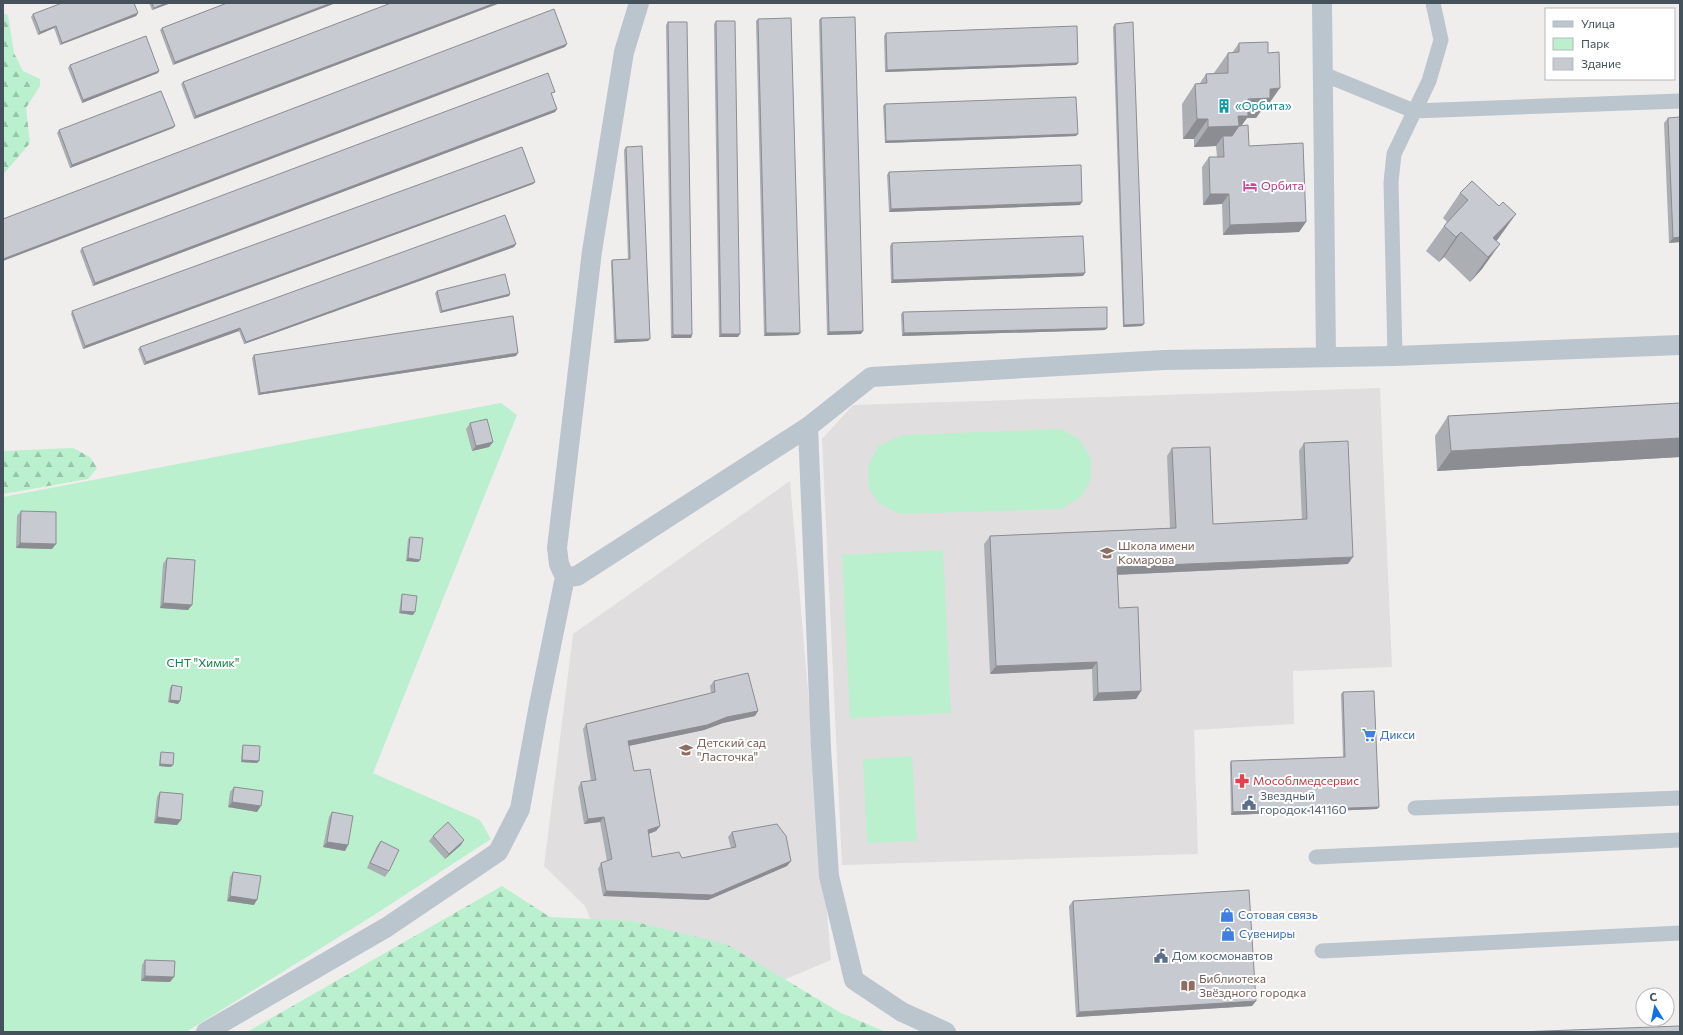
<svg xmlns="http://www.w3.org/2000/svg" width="1683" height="1035" font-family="Commissioner,sans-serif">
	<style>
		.education { fill: #e1dedf }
		.green { fill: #baf0ce }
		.forest { fill: url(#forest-firs) }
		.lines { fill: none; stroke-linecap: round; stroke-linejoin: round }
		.pedestrian { stroke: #bbc5cd; stroke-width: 15 }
		.minor { stroke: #bbc5cd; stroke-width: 20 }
		.wall { fill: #abaeb3 }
		.shaded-wall { fill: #8b8d92 }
		.building { fill: #c7cad0; stroke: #8b8d92 }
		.labels { text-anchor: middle; stroke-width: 4; stroke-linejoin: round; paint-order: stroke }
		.culture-label { font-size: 12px; fill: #0d838f; stroke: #fff; text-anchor: start }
		.hotel-label { font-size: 12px; fill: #b23c85; stroke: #fff; text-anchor: start }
		.education-label { font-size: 12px; fill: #785e54; stroke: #fff; text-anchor: start }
		.park-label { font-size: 12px; fill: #147e49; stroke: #fff }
		.shop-label { font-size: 12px; fill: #366cbe; stroke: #fff; text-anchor: start }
		.health-label { font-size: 12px; fill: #be3a42; stroke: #fff; text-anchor: start }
		.service-label { font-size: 12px; fill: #4e5e75; stroke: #fff; text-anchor: start }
	</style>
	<defs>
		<pattern id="forest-firs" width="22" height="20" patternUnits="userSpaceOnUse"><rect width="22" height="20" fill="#baf0ce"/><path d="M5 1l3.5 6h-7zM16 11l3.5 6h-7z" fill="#99c5aa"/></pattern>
	</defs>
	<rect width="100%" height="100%" fill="#f0eded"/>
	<path class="education" d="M1380 388 1392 667 1293 671 1294 724 1194 730 1198 854 842 865 822 439 853 405Z
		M790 481 831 960 659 1032H636L585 906 544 866 573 634Z"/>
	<path class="green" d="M501 403 517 415 373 773 480 820 491 839 374 915 186 1032H3V497Z
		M1061 429 1080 440 1091 458V479L1081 497 1061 509 900 514 880 504 869 489 868 467 878 446 903 435Z
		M943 550 951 713 850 718 842 555Z
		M912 756 917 841 867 843 863 759Z"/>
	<path class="forest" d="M3 13 8 15 14 53 23 71 40 79V86L26 108 30 143 3 175Z
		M73 448 90 457 97 468 88 479 3 494V451Z
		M502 886 550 917 632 921 726 944 841 1013 886 1032H247Z"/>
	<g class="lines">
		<path class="pedestrian" d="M1323 74 1414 111 1680 101
			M1395 356 1391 182 1394 154 1429 81 1441 40 1433 3
			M1415 808 1680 798
			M1316 857 1680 840
			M1322 951 1680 933"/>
		<path class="minor" d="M1322 3 1326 356
			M808 427 821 748 829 876 854 980 902 1012 946 1032
			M565 577 577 576 808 427 871 377 1164 360 1395 356 1680 345
			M206 1032 387 927 498 852 520 809 538 710 565 577 559 564 557 548 592 251 624 52 639 3"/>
	</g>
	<path class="wall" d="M149 3H171L152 10Z
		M227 3 173 65 160 30 162 28Z
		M391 3H500L194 119 181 84 183 82Z
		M138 13 136 16 60 45 54 28 38 35 31 17 33 14Z
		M821 18 861 334 827 335 819 20Z
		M758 19 800 333 798 335 764 336 756 21Z
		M716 21 738 337H719L714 24Z
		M668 22 692 335 691 338H671L666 25Z
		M1115 24 1142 326 1123 327 1113 27Z
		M886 33 1078 63 1076 65 885 72 884 36Z
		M1239 43 1266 108H1263L1256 118H1247L1241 126 1249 146 1306 222 1299 232 1223 235 1222 204 1203 205 1202 167 1209 157H1217L1216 146 1194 147V139H1183L1182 104 1195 84 1200 83 1206 74 1214 73 1228 53H1232Z
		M70 65 158 73 82 103 68 68Z
		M553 94 552 95 557 109 555 112 93 286 80 251 82 248Z
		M885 104 1076 136 885 143 883 106Z
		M1668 118 1680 242 1669 243 1664 123Z
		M175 126 173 128 70 168 57 133 59 130Z
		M626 147 648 341 614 343 611 262 612 260 628 259 624 150Z
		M889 172 1080 205 889 212 887 175Z
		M1472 181 1498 239 1496 241 1482 269 1470 282 1444 257 1439 262 1426 251 1444 226 1447 222 1443 218 1460 193Z
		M535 182 533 184 83 349 71 314 72 311Z
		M892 243 1083 276 891 283 890 246Z
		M516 244 514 247 244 344 239 331 144 365 138 349 140 347Z
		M437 291 510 294 509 296 440 313 435 293Z
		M903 312 1107 328 1105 330 902 336 901 314Z
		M254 355 516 356 258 395 252 358Z
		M1680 403V457L1437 471 1435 436 1448 416Z
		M470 423 493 442 489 447 472 451 466 429Z
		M1304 443 1348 564 1117 575 1119 608 1141 691 1136 699 1093 701 1092 669 990 674 984 544 990 536 1170 528 1167 456 1172 448 1213 524 1302 520 1299 451Z
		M21 511 52 549 16 548 17 516Z
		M410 537 420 560 418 562 406 561 408 539Z
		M167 558 192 605 188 610 160 608 163 564Z
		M402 594 413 615 399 613 401 597Z
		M714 681 758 711 755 716 723 723 704 730 628 746 634 771 660 826 656 831 649 834 652 857 682 858 731 848 728 837 732 832 791 861 787 866 708 900 603 896 598 869 601 863 607 861 600 822 584 824 578 788 581 782 591 781 583 729 586 724 711 693 710 686Z
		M172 685 180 701 178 704 168 702 170 688Z
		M1343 692 1379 807 1377 809 1231 815 1230 764 1231 761 1343 757 1341 694Z
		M243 745 259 761 257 763 241 762 242 748Z
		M161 752 171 767 159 766 160 755Z
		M234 787 257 812 228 807 230 792Z
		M160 792 181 820 177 825 154 823 157 797Z
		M332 812 348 845 345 851 323 847 329 817Z
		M433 836 461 845 445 859 429 841Z
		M381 841 389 871 385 877 367 868 377 846Z
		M233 872 254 905 227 901 230 877Z
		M1073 901 1256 1001 1252 1006 1076 1017 1069 906Z
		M145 960 170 982 141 981 142 965Z"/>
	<path class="shaded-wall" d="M166 3H171L152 10 154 8Z
		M331 3H336L173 65 175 62Z
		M495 3H500L194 119 196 116Z
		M138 13 136 16 60 45 62 43Z
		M56 26 54 28 38 35 40 32Z
		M567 44 565 47 3 261V259Z
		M1078 63 1076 65 885 72 887 70Z
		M159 71 158 73 82 103 83 100Z
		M1280 88 1266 108H1263L1256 118H1247L1234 136H1223L1216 146 1194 147 1208 127 1248 99 1270 89Z
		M557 109 555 112 93 286 95 283Z
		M1197 119H1208L1194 139H1183Z
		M175 126 173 128 70 168 72 165Z
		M1078 134 1076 136 885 143 886 141Z
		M535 182 533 184 83 349 85 346Z
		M1210 194H1229L1222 204 1203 205Z
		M1082 202 1080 205 889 212 891 209Z
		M1516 214 1498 239 1484 253 1493 238Z
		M1306 222 1299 232 1223 235 1230 225Z
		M1461 232 1444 257 1439 262 1456 237Z
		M1680 237V242L1669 243 1673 238Z
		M516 244 514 247 244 344 246 342Z
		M1500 244 1482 269 1470 282 1488 257Z
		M1085 273 1083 276 891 283 893 280Z
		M510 294 509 296 440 313 442 311Z
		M1144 324 1142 326 1123 327 1124 325Z
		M240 328 239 331 144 365 146 362Z
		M1107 328 1105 330 902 336 904 333Z
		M863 331 861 334 827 335 829 332Z
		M766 333H800L798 335 764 336Z
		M721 334H740L738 337H719Z
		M673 335H692L691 338H671Z
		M650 339 648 341 614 343 616 340Z
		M518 353 516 356 258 395 260 393Z
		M1680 438V457L1437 471 1451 451Z
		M493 442 489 447 472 451 476 446Z
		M20 543 56 544 52 549 16 548Z
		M1353 557 1348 564 1111 575 1117 567Z
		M408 558 420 560 418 562 406 561Z
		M163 603 192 605 188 610 160 608Z
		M401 611 415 612 413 615 399 613Z
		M1097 662 1092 669 990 674 996 666Z
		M1141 691 1136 699 1093 701 1098 693Z
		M170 700 180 701 178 704 168 702Z
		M758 711 755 716 723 723 704 730 624 747 628 741 727 717Z
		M242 760 259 761 257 763 241 762Z
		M160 764 173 765 171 767 159 766Z
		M232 802 261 806 257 812 228 807Z
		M1379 807 1377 809 1231 815 1233 812Z
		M157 817 181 820 177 825 154 823Z
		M604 817 600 822 584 824 588 819Z
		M660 826 656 831 645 835 648 830Z
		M464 840 461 845 445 859 449 854Z
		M327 842 348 845 345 851 323 847Z
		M791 861 787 866 708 900 603 896 606 891Z
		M230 896 257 900 254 905 227 901Z
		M145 976 174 977 170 982 141 981Z
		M1256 1001 1252 1006 1076 1017 1079 1012Z"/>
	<path class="building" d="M62 3H134L138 13 62 43 56 26 40 32 33 14Z
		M152 3H166L154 8Z
		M227 3H331L175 62 162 28Z
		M391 3H495L196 116 183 82Z
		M554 9 567 44 3 259V219Z
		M855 17 863 331 829 332 821 18Z
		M791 18 800 333H766L758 19Z
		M716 21H735L740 334H721Z
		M668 22H687L692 335H673Z
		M1133 22 1144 324 1124 325 1115 24Z
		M1077 26 1078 63 887 70 886 33Z
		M146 36 159 71 83 100 70 65Z
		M1268 42V53L1279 52 1280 88 1270 89V98L1248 99V116H1238L1239 126 1208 127V119H1197L1195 84 1207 83 1206 74 1228 73V53L1239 52V43Z
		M548 73 555 92 551 93 557 109 95 283 82 248Z
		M161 91 175 126 72 165 59 130Z
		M1076 97 1078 134 886 141 885 104Z
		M1680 117V237L1673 238 1668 118Z
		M1248 125 1249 146 1303 143 1306 222 1230 225 1229 194H1210L1209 157H1224L1223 136H1232L1239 126Z
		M642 146 650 339 616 340 612 260 630 259 626 147Z
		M522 147 535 182 85 346 72 311Z
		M1081 165 1082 202 891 209 889 172Z
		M1472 181 1499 206 1503 202 1516 214 1493 238 1500 244 1488 257 1461 232 1456 237 1444 226 1468 200 1460 193Z
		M505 215 516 244 246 342 240 328 146 362 140 347Z
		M1083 236 1085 273 893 280 892 243Z
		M505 274 510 294 442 311 437 291Z
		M1107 307V328L904 333 903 312Z
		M513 316 518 353 260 393 254 355Z
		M1680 403V438L1451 451 1448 416Z
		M487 419 493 442 476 446 470 423Z
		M1348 441 1353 557 1117 567 1119 608 1138 607 1141 691 1098 693 1097 662 996 666 990 536 1176 528 1172 448 1210 447 1213 524 1307 519 1304 443Z
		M21 511 56 512V544L20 543Z
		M410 537 423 538 420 560 408 558Z
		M167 558 195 560 192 605 163 603Z
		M402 594 417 596 415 612 401 611Z
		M748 673 758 711 727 717 707 725 628 741 634 771 650 769 660 826 648 830 652 857 679 852 682 858 736 847 732 832 777 824 786 836 791 861 712 895 606 891 601 863 612 859 604 817 588 819 581 782 596 780 586 724 715 692 714 681Z
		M172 685 182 687 180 701 170 700Z
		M1374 691 1379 807 1233 812 1231 761 1345 757 1343 692Z
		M243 745 260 746 259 761 242 760Z
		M161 752 174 753 173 765 160 764Z
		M234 787 263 791 261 806 232 802Z
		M160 792 183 794 181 820 157 817Z
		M332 812 353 816 348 845 327 842Z
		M448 822 464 840 449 854 433 836Z
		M381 841 399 850 389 871 370 863Z
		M233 872 261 876 257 900 230 896Z
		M1249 890 1256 1001 1079 1012 1073 901Z
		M145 960 175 961 174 977 145 976Z
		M1680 1026V1032H1518Z"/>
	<defs>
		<symbol id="building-bare" viewBox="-9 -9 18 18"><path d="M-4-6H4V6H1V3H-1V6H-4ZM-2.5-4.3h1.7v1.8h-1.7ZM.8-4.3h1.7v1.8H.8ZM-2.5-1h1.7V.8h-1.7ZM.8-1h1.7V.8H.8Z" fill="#0f9aa8" stroke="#fff" stroke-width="2.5" paint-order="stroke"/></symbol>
		<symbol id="hotel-bare" viewBox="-9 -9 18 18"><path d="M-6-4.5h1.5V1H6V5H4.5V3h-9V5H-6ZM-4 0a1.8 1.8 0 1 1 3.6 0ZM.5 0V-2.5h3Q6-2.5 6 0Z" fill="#d1479c" stroke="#fff" stroke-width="2.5" paint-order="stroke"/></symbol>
		<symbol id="school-bare" viewBox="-9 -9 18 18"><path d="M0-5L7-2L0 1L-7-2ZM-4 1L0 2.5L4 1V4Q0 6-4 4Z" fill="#8d6e63" stroke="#fff" stroke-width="2.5" paint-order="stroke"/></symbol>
		<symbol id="supermarket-bare" viewBox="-9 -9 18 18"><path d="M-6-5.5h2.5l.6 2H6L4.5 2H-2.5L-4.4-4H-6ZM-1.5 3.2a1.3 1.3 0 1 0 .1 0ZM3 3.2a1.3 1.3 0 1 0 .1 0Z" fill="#3f7fe0" stroke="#fff" stroke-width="2.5" paint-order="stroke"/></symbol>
		<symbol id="pharmacy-bare" viewBox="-9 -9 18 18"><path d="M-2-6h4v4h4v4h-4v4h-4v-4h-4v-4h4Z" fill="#e0444e" stroke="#fff" stroke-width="2.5" paint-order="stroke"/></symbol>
		<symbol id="civic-bare" viewBox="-9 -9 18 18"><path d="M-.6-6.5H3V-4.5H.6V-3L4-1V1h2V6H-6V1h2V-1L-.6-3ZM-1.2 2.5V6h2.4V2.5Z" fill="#5c6f8a" stroke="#fff" stroke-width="2.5" paint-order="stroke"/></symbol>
		<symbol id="shop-bare" viewBox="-9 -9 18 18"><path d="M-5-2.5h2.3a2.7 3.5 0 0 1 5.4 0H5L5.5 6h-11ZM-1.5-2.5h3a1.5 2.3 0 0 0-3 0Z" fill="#3f7fe0" stroke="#fff" stroke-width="2.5" paint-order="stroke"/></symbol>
		<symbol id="library-bare" viewBox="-9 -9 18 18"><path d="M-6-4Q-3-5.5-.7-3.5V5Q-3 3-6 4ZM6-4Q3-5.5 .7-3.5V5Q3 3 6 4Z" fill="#8d6e63" stroke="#fff" stroke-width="2.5" paint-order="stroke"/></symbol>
	</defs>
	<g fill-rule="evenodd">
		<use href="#building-bare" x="1214" y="96" width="20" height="20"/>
		<use href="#hotel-bare" x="1240" y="176" width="20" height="20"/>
		<use href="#school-bare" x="1097" y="543" width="20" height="20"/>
		<use href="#supermarket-bare" x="1359" y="725" width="20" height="20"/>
		<use href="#school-bare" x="676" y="740" width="20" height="20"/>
		<use href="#pharmacy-bare" x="1232" y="771" width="20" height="20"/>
		<use href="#civic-bare" x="1239" y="793" width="20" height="20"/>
		<use href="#shop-bare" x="1217" y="905" width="20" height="20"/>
		<use href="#shop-bare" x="1218" y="924" width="20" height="20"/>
		<use href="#civic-bare" x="1151" y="946" width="20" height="20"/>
		<use href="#library-bare" x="1178" y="976" width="20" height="20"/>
	</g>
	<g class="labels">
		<g class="culture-label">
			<text x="1235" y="110">«Орбита»</text>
		</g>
		<g class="hotel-label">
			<text x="1261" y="190">Орбита</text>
		</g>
		<g class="education-label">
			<text x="1118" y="550">Школа имени<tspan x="1118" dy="14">Комарова</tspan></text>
			<text x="697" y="747">Детский сад<tspan x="697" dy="14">"Ласточка"</tspan></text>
			<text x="1199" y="983">Библиотека<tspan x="1199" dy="14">Звёздного городка</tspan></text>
		</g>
		<g class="park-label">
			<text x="203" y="667">СНТ "Химик"</text>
		</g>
		<g class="shop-label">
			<text x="1380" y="739">Дикси</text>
			<text x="1238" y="919">Сотовая связь</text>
			<text x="1239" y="938">Сувениры</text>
		</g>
		<g class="health-label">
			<text x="1253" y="785">Мособлмедсервис</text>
		</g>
		<g class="service-label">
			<text x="1260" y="800">Звездный<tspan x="1260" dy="14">городок 141160</tspan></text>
			<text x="1172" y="960">Дом космонавтов</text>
		</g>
	</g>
	<rect width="1683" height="1035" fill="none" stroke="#45515b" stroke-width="8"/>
	<rect x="1545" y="8" width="130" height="72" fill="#ffffff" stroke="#b5b9bd"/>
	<rect x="1553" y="21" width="20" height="6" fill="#bbc5cd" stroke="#b5b9bd"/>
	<text x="1581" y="28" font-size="12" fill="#45515b">Улица</text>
	<rect x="1553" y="38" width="20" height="12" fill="#baf0ce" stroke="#b5b9bd"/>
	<text x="1581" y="48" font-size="12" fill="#45515b">Парк</text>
	<rect x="1553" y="58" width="20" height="12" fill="#c7cad0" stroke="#b5b9bd"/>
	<text x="1581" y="68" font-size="12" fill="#45515b">Здание</text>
	<g transform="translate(1655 1007) rotate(350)"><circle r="19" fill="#ffffff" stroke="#b5b9bd"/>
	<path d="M0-3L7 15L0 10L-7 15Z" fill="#146fe4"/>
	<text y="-6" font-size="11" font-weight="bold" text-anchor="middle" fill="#45515b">С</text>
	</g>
</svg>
